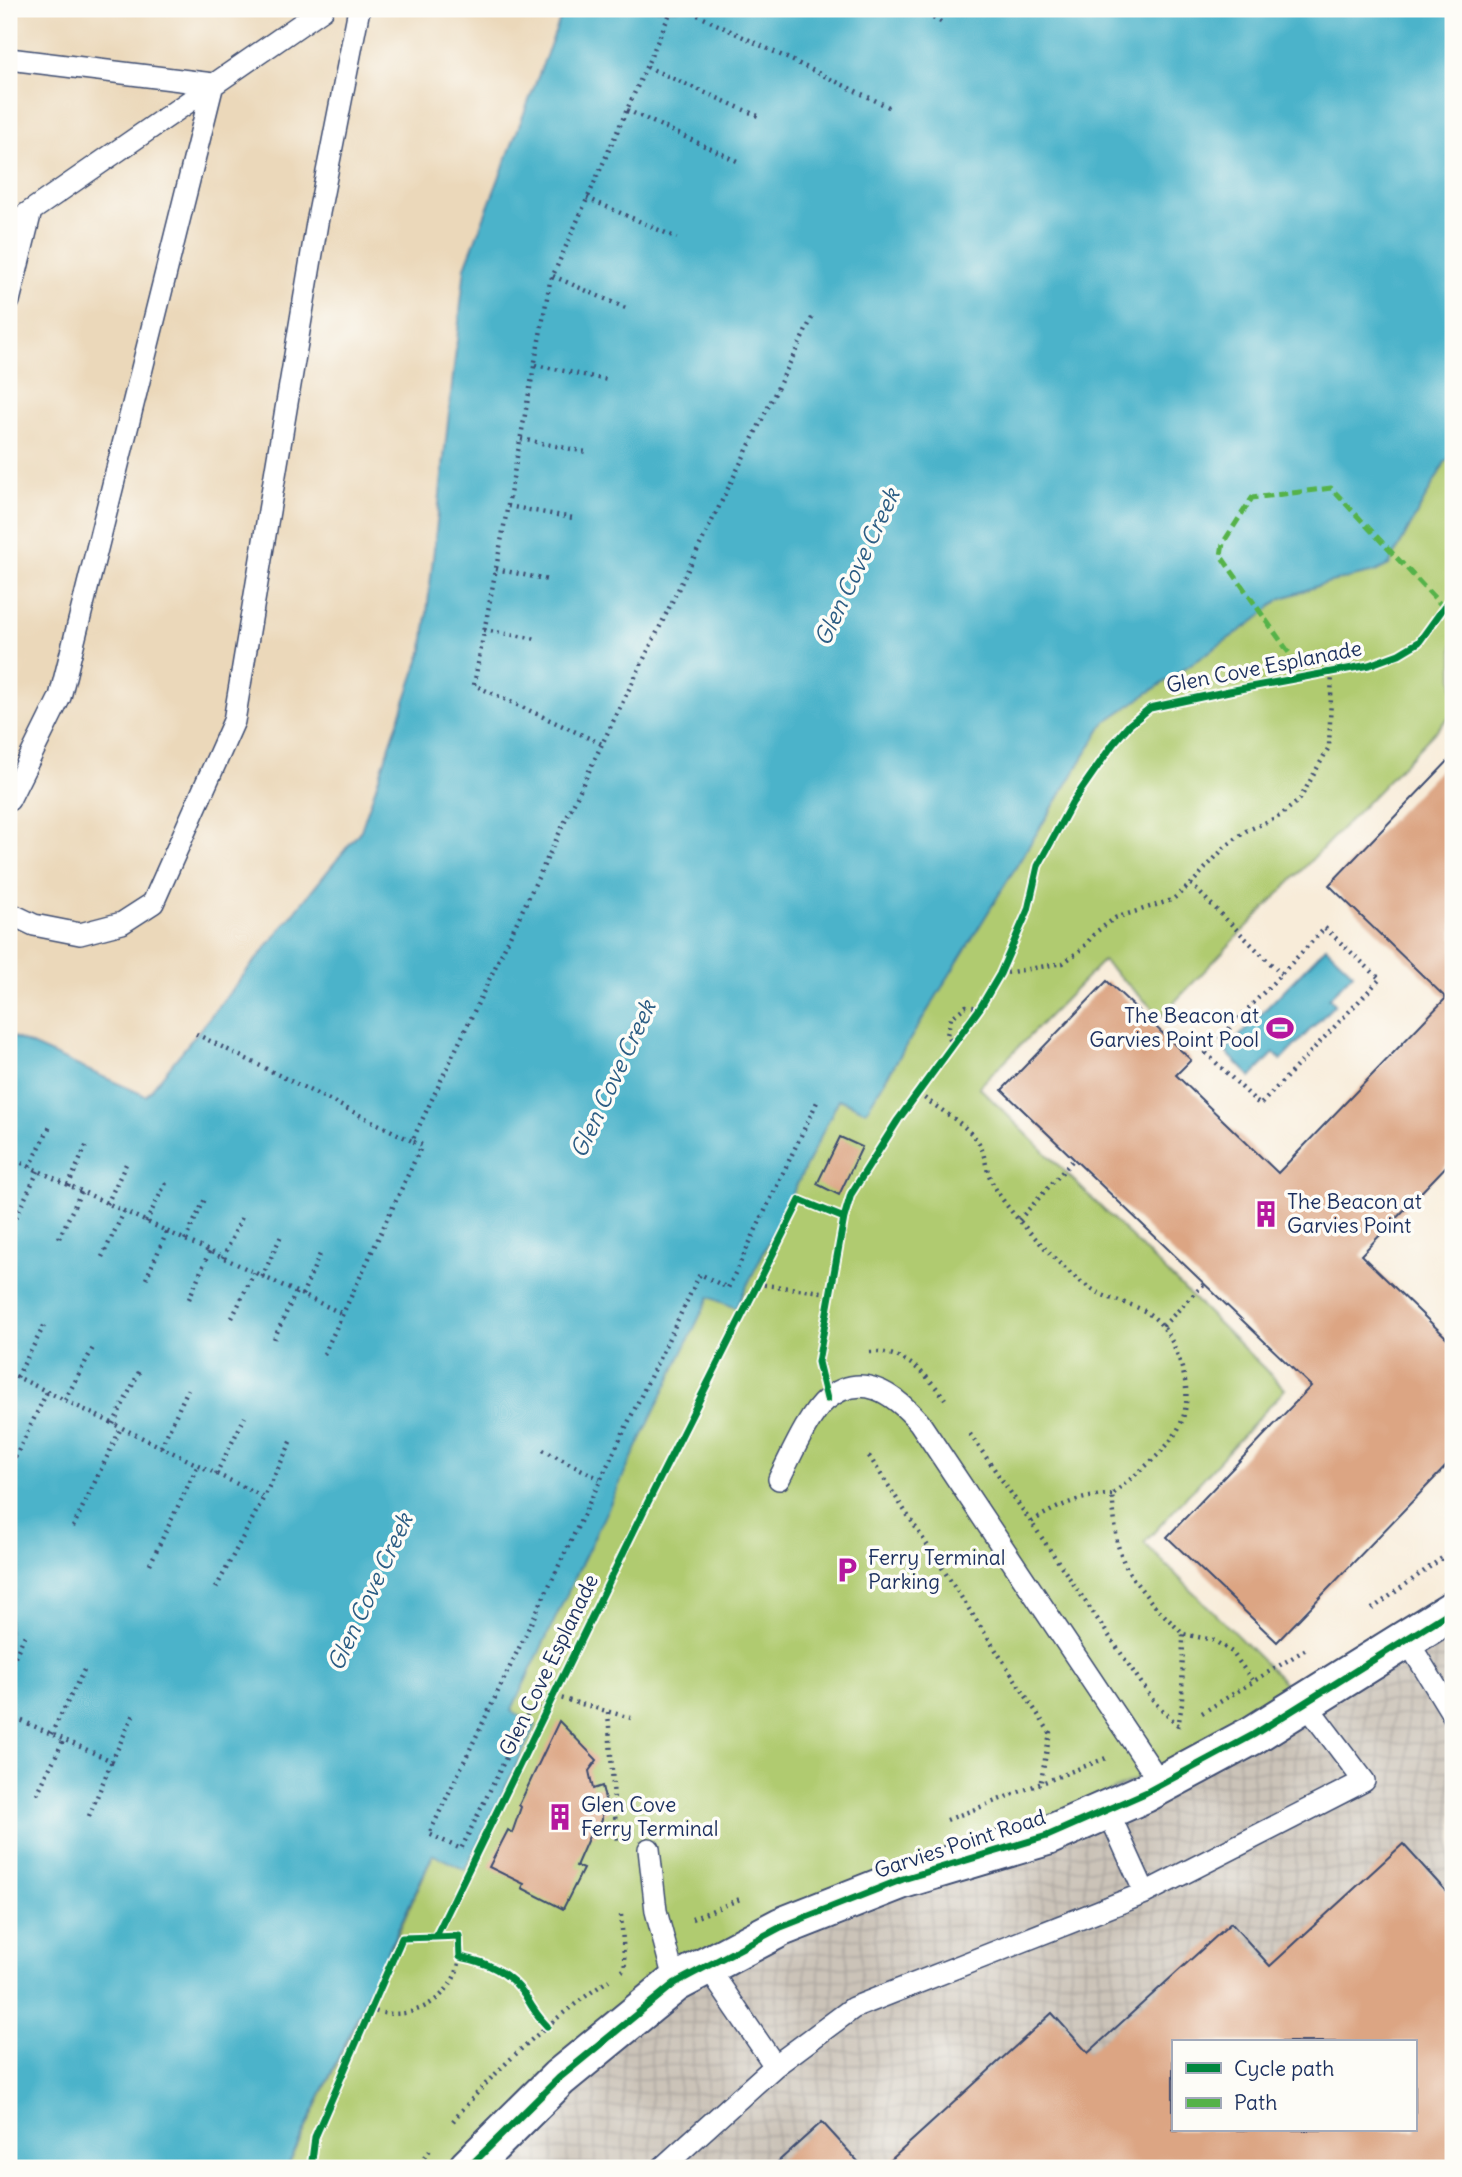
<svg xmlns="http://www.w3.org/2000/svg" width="1462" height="2177" font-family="Delius,sans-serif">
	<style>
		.built { fill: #ebd8ba }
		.industrial { fill: url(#industrial-grid); fill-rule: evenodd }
		.green { fill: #b0cb70; stroke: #667d67; stroke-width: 2 }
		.water { fill: #4cb3ca; stroke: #347194; stroke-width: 2 }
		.building { fill: #dca583; fill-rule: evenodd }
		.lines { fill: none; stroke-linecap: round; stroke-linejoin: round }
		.service-casing { stroke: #3c4b70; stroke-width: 24 }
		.minor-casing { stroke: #3c4b70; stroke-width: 42 }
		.path { stroke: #3c4b70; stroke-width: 4.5; stroke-dasharray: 2 5; stroke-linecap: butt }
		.service { stroke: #fff; stroke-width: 21 }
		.minor { stroke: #fff; stroke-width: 38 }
		.quiet { stroke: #55b248; stroke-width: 5; stroke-dasharray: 10 5; stroke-linecap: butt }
		.cycleway-casing { stroke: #fdfcf7; stroke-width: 11 }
		.cycleway { stroke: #00873e; stroke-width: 7 }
		.labels { text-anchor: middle; stroke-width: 7; stroke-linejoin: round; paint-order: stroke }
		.street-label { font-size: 21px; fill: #1b2f5e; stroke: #fdfcf7 }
		.poi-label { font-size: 21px; fill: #1b2f5e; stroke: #fdfcf7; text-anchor: start }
		.water-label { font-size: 23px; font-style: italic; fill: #2c5d84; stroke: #fdfcf7 }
	</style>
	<defs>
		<pattern id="industrial-grid" width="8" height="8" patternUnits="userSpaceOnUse" patternTransform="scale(1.75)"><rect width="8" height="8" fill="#cbc3b8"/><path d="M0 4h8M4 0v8" fill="none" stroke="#aea8a1"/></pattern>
	</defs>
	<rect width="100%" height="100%" fill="#fdfcf7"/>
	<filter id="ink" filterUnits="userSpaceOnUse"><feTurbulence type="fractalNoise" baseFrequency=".0143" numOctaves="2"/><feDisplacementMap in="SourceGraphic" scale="14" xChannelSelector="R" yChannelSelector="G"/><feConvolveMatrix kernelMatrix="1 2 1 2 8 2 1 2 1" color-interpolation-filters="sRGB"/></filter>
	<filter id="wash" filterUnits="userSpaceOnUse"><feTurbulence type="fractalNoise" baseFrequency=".00686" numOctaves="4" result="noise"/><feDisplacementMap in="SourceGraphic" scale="28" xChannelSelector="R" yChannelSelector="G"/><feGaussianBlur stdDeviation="1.57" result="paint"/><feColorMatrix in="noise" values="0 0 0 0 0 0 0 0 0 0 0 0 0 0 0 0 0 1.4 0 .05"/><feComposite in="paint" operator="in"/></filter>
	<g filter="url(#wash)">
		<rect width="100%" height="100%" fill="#f8ecd9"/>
		<path class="built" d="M9 9H564L465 267 423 649 361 830 145 1096 9 1035Z"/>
		<path class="industrial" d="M1453 1613V2168H478L678 1987ZM1173 2042H1415V2130H1173Z"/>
		<path class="green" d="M1453 454V713L1161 1016 1103 961 979 1087 1285 1389 1144 1543 1305 1703 678 1987 478 2168H287L397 1936 697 1259 810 1085 866 1110 1105 722 1256 620 1279 599 1326 583 1389 565 1445 462Z"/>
		<path class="water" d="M564 9H1453V454L1445 462 1389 565 1375 572 1326 583 1280 599 1256 620 1105 722 866 1111 839 1099 736 1308 709 1297 511 1711 536 1725 465 1870 433 1854 287 2168H9V1035L146 1096 361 830 423 649 465 267Z
			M1326 947 1353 973 1329 998 1335 1004 1281 1060 1274 1053 1251 1077 1225 1051Z"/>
		<g id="blocks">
			<path class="building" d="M1453 756V1159L1361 1255 1453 1344V1459L1277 1642 1167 1537 1311 1386 1002 1090 1107 981 1191 1060 1176 1075 1278 1173 1446 998 1329 885Z
				M840 1137 862 1147 839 1195 817 1184Z
				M559 1721 597 1760 589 1771 593 1789 602 1786 608 1812 602 1814V1820L595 1836 590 1834 576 1866 583 1869 563 1909 522 1888 524 1884 489 1867 508 1830 512 1833 521 1807 519 1805Z
				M1403 1844 1453 1899V2168H882L1052 2013 1088 2053 1231 1923 1270 1966ZM1173 2042H1415V2130H1173Z
				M822 2122 864 2168H771Z"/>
		</g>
	</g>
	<g filter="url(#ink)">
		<use href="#blocks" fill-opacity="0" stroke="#3c4b70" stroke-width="2"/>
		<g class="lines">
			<defs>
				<path id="service" d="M9 59 213 84 60 697 9 800
					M9 226 323 9
					M9 301 31 211
					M9 913 34 925 80 934 122 923 153 903 234 721 317 223 359 9
					M779 1479C790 1458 809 1414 826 1400 862 1370 894 1394 919 1422L1161 1784
					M1407 1640 1453 1715
					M1107 1809 1145 1893
					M649 1849 656 1911 675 1983
					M707 1966 775 2066
					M662 2168 775 2066 853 2008 1145 1893 1364 1781 1305 1703"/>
				<path id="minor" d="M468 2168 559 2078 675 1983 781 1927 903 1879 1047 1836 1145 1793 1253 1735 1453 1610"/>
			</defs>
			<use href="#service" class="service-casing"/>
			<use href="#minor" class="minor-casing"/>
			<path class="path" d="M672 9 550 282 474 685 602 744 814 314
				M685 9 893 109
				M914 9 945 24
				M647 67 758 116
				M627 110 737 161
				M587 198 677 238
				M553 276 628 309
				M535 365 608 380
				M521 439 586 452
				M508 506 573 518
				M496 569 548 580
				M484 630 537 639
				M1191 884 1281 974
				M1325 928 1380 979 1260 1105 1206 1053Z
				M1000 974 1063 963 1081 950 1096 932 1115 918 1172 900 1191 884 1224 848 1246 831 1280 816 1300 799 1329 747 1332 672
				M196 1034 412 1141
				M954 1046 947 1035 951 1018 966 1006 980 1008
				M919 1094C937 1108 963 1122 977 1140 985 1151 985 1167 991 1180 1003 1205 1024 1226 1043 1246 1060 1265 1082 1286 1105 1296 1119 1302 1137 1305 1149 1314 1166 1325 1174 1344 1180 1362 1204 1431 1156 1455 1112 1495L1117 1543 1124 1563 1134 1580 1152 1603 1183 1634 1213 1640 1232 1652 1253 1681
				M9 1111 11 1108
				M9 1157 343 1314
				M30 1167 50 1126
				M68 1186 87 1144
				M107 1204 127 1162
				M16 1217 38 1171
				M1019 1220 1074 1159
				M146 1222 167 1181
				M59 1238 81 1192
				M185 1240 205 1199
				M102 1257 124 1212
				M223 1258 242 1217
				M262 1277 282 1234
				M146 1279 167 1232
				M757 1284 830 1293
				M302 1295 321 1252
				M189 1299 209 1252
				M232 1318 254 1273
				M1163 1326 1204 1284
				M274 1339 296 1292
				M870 1352C903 1350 927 1374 945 1399
				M324 1354 422 1145 412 1141 602 744
				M9 1373 264 1497 292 1440
				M17 1377 46 1322
				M65 1400 94 1346
				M113 1424 141 1368
				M970 1434 1031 1522
				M161 1447 188 1389
				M543 1450 600 1479
				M869 1456 1050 1733 1040 1786
				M9 1470 47 1392
				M216 1474 245 1417
				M1112 1495C1081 1495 1057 1506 1031 1522L1155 1703 1179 1726
				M73 1527 121 1428
				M150 1564 198 1465
				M216 1588 264 1497
				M1372 1609 1453 1550
				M9 1669 25 1635
				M608 1712 617 1843
				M1202 1713 1308 1648
				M9 1715 112 1761 135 1711
				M631 1718 553 1696 527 1715 461 1849 429 1834 700 1274 728 1288 818 1100
				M1178 1727 1182 1704 1183 1634
				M51 1734 86 1666
				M37 1794 64 1739
				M89 1816 112 1761
				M947 1820 1106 1758
				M621 1915 625 1969 622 1971
				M692 1919 740 1899
				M369 2009C408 2025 455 2000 460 1957
				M453 2121C497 2067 551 2019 609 1980
				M415 2168 430 2150"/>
			<use href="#service" class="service"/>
			<use href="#minor" class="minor"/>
			<path class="quiet" d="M1306 677 1221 556 1223 543 1252 498 1331 488 1445 609"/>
			<defs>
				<path id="cycleway" d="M827 1399 818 1362 844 1218 851 1194 898 1120 980 1008 1000 974 1028 910 1038 866 1072 803 1113 744 1129 725 1150 708 1229 691 1369 665 1399 654 1419 642 1453 595
					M435 1937 459 1936 460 1957C487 1962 509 1972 525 1995 532 2007 537 2016 547 2026
					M311 2168 315 2137 402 1938 435 1937 438 1932 646 1506 800 1200 844 1218
					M468 2168 559 2078 675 1983 781 1927 903 1879 1047 1836 1145 1793 1253 1735 1453 1610"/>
			</defs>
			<use href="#cycleway" class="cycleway-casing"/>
			<use href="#cycleway" class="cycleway"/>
		</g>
	</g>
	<defs>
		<symbol id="stadium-bare" viewBox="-9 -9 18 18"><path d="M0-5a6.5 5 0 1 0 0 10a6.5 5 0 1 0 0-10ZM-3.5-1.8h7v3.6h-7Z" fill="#b5179e" stroke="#fdfcf7" stroke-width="2.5" paint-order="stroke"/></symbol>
		<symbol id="building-bare" viewBox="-9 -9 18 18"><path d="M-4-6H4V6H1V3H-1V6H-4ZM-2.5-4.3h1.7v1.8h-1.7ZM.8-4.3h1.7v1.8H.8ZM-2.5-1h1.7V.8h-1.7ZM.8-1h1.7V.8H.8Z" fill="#b5179e" stroke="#fdfcf7" stroke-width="2.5" paint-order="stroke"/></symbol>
		<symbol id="parking-bare" viewBox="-9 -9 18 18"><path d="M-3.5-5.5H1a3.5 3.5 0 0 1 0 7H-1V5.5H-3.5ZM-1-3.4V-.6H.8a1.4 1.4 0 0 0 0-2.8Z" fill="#b5179e" stroke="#fdfcf7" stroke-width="2.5" paint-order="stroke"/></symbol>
	</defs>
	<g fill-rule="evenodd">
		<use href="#stadium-bare" x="1261" y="1009" width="38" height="38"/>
		<use href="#building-bare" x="1247" y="1195" width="38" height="38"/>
		<use href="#parking-bare" x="828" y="1551" width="38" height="38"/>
		<use href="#building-bare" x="541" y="1798" width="38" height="38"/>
	</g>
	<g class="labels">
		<g class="street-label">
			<text transform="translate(1264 667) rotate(-11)" y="7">Glen Cove Esplanade</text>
			<text transform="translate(549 1665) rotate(-64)" y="7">Glen Cove Esplanade</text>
			<text transform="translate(960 1844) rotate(-18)" y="7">Garvies Point Road</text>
		</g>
		<g class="poi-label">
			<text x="1259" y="1023" text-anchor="end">The Beacon at<tspan x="1259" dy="24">Garvies Point Pool</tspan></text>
			<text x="1287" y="1209">The Beacon at<tspan x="1287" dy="24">Garvies Point</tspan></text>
			<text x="868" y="1565">Ferry Terminal<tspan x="868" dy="24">Parking</tspan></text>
			<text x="581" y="1812">Glen Cove<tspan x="581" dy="24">Ferry Terminal</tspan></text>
		</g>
		<g class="water-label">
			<text transform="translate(857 567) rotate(-65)" y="8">Glen Cove Creek</text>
			<text transform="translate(613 1079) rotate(-65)" y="8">Glen Cove Creek</text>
			<text transform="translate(370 1592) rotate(-65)" y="8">Glen Cove Creek</text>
		</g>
	</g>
	<rect width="1462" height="2177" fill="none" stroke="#fdfcf7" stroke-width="35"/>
	<rect x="1172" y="2040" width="245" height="91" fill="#fdfcf7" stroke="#a3aaba" stroke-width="2"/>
	<rect x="1186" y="2063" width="35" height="10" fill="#00873e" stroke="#a3aaba" stroke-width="2"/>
	<text x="1234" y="2076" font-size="21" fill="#1b2f5e">Cycle path</text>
	<rect x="1186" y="2098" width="35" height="10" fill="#55b248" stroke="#a3aaba" stroke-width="2"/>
	<text x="1234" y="2110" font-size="21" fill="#1b2f5e">Path</text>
</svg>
